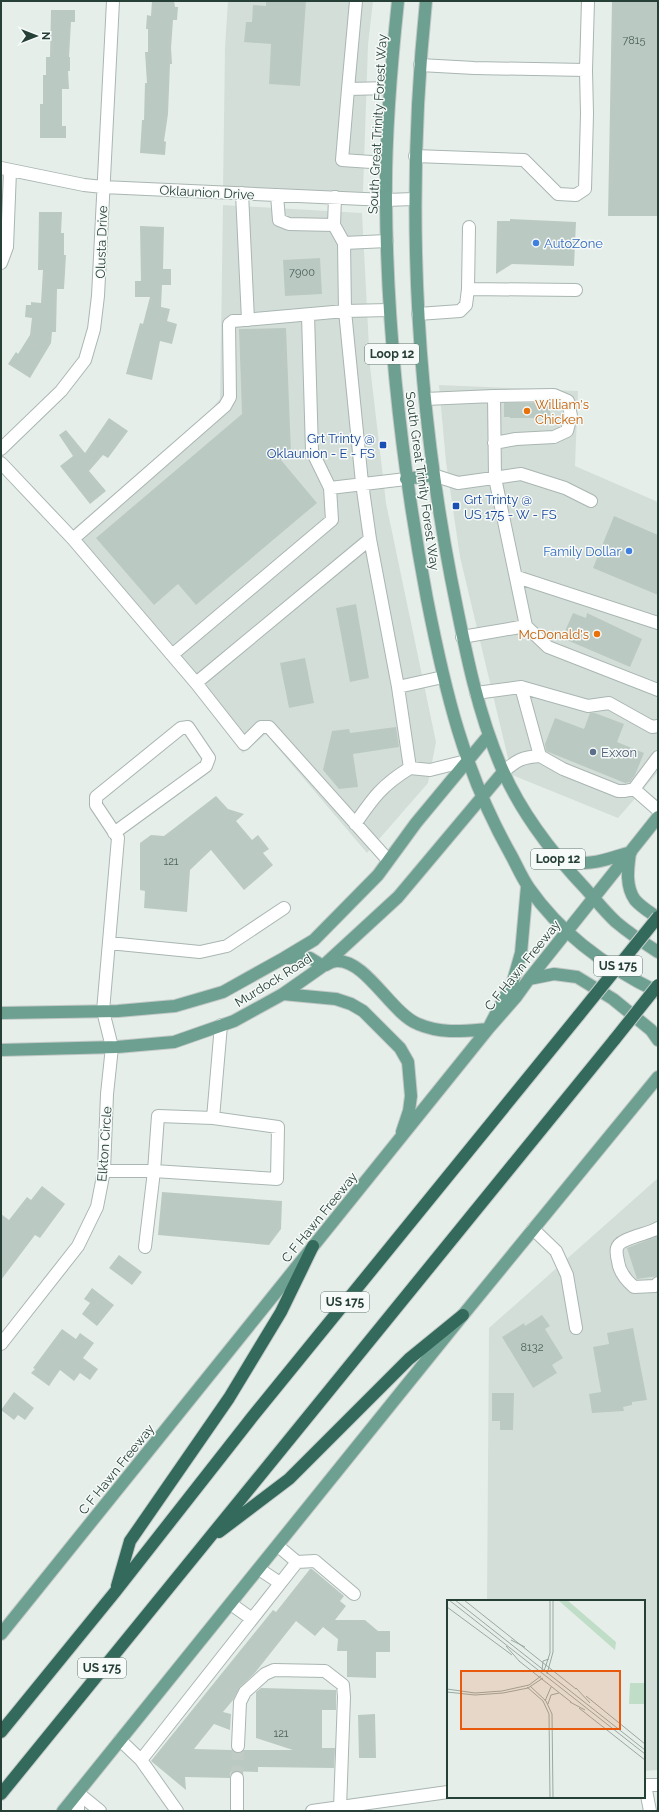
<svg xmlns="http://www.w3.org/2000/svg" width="659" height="1812" font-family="Raleway,sans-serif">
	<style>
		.built { fill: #d4ded9 }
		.building { fill: #bbc9c3 }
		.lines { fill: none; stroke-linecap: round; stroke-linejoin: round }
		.minor-tunnel { stroke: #c0cbc6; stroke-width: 12; stroke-dasharray: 12 6; stroke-linecap: butt }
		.minor-casing { stroke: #a9b6b1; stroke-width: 14 }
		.major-casing { stroke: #c2c9c7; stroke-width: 14 }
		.highway-casing { stroke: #c2c9c7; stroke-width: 14 }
		.minor { stroke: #fff; stroke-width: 12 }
		.major { stroke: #6da090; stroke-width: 12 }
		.highway { stroke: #336a5b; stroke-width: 12 }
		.highway-bridge-casing { stroke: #c2c9c7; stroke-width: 14; stroke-linecap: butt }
		.highway-bridge { stroke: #336a5b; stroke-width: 12 }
		.shop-dot { fill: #3f7fe0; stroke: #f6faf8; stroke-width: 1.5 }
		.food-dot { fill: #e8710a; stroke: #f6faf8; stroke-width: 1.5 }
		.transit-dot { fill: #1a4fb4; stroke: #f6faf8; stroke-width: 1.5 }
		.service-dot { fill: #5c6f8a; stroke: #f6faf8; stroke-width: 1.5 }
		.labels { text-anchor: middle; stroke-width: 3; stroke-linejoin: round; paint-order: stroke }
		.number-label { font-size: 11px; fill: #4b625a }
		.shield { fill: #f6faf8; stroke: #647771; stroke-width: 1 }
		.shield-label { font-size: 12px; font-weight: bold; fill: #263f37 }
		.street-label { font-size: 13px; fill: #263f37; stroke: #f6faf8 }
		.shop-label { font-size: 13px; fill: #366cbe; stroke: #f6faf8; text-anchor: start }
		.food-label { font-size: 13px; fill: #c56008; stroke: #f6faf8; text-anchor: start }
		.transit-label { font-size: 13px; fill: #164399; stroke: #f6faf8; text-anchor: end }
		.service-label { font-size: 13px; fill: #4e5e75; stroke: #f6faf8; text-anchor: start }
		.inset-road { fill: none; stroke: #99a8a2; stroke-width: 1 }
		.view { fill: #e8590c; fill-opacity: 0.15; stroke: #e8590c; stroke-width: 2 }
		.inset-edge { fill: none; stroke: #263f37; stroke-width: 2 }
	</style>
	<rect width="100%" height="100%" fill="#e6eeea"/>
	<path class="built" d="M228 1H373L368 45 363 192 223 189 225 47Z
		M223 205 362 213 370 366 386 503 436 742 428 783 367 853 266 734 243 753 72 530 209 412 220 399Z
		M439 385 578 391 575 466 658 502V772L618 818 512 775 460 557 446 462Z
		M658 1178V1770L644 1771V1601H487L489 1328Z"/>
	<path class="building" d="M152 1H174L175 7H178L177 20H173L171 48 172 64H170L168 114 164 141 166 142 165 155 140 153 142 120H144L145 83H147L145 52H148V29H146L147 15 151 16Z
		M266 1H306L300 86 269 84 271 44 244 42 246 22H252L253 5 266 6Z
		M612 1H658V216H608Z
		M51 10H75V22H71L69 57H70V71H68L69 89H62V126H66V138H40V104H43V75H46V57H50Z
		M39 212H62L61 233H64V255H66L64 289H57L56 332H52L51 343 30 378 8 364 16 352 18 354 30 335 32 318 25 317 26 305H31V302L41 303 43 270H38Z
		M510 219 576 222 574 266 512 264 496 274 497 221H510Z
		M140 226 164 227 163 269H171V285H162L161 307 170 309 167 321 177 324 172 344 160 341 152 380 126 374 140 323 143 324 150 297H135V281H141Z
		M320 258 322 294 285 296 283 260Z
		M286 328 291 452 281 460 317 503 196 605 178 584 154 605 96 538 242 414 239 329Z
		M504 403H537L536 406H550V418H510V417H504Z
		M109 418 128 431 108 458 103 455 89 471 106 491 90 504 60 466 73 456 59 435 66 430 85 453Z
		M614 516 658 535V595L593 568Z
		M356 604 369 678 350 682 336 608Z
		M573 613 586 618 587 613 642 639 630 667 562 638Z
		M305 658 314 703 289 708 280 663Z
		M590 713H595L624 724 617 742 644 753 635 775 630 782 625 783 546 751 545 744 555 718 584 729Z
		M396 727 399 747 353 754 358 787 339 789 323 770 332 731 349 729 350 733Z
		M216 796 228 809 244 814 236 821 252 840 258 835 269 849 263 853 273 865 244 890 211 850 190 870 187 912 144 908 145 891 140 890V843L151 835 164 836Z
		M42 1186 65 1204 40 1238 35 1235 1 1280V1214L9 1220 27 1197 31 1200Z
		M162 1192 282 1201 281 1229 269 1245 158 1235Z
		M658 1236V1276L637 1279 627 1248Z
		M119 1255 142 1272 132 1285 109 1268Z
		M92 1288 114 1305 97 1326 82 1314 90 1303 84 1299Z
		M542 1315 550 1326 545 1329 563 1358 552 1365 557 1373 533 1388 502 1337 524 1323 525 1326Z
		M633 1328 647 1400 632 1402V1405L623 1407 624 1411 592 1413 589 1394 601 1392 593 1347 609 1344 607 1333Z
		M62 1329 76 1339 80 1333 94 1343 83 1358 98 1369 90 1380 80 1373 74 1381 60 1370 49 1386 31 1373 35 1369 33 1368Z
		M14 1392 34 1408 25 1420 18 1415 14 1420 1 1410Z
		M492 1393H514L513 1430H500V1421H492Z
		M310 1569H312L344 1596 340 1601 346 1606 335 1620H365L378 1631H390V1652H376V1678L347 1677V1651H337L338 1639 323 1627 315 1636 296 1621 254 1674 240 1687 233 1700 223 1712 231 1714 230 1730 214 1724 194 1749 231 1750 238 1753 244 1750H293L256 1738V1692L261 1688 336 1690V1710H322V1748H335L334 1768 258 1767V1772L231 1771 230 1778 185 1777 186 1790 151 1761 273 1610 276 1612Z
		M375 1714 376 1758H359L358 1715Z"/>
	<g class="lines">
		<path class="minor-tunnel" d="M237 1778 238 1746"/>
		<defs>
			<path id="minor" d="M356 1 348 89 390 88
				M420 65 474 68 586 70 588 1
				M348 89 342 160 386 163
				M415 156 524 160 558 194 576 195 585 189 587 114 586 70
				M1 168 84 185 103 187 386 200 414 199
				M242 193 248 320
				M277 195 279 220 289 224 334 225
				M335 197 334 225 344 243 345 311 362 483 370 539 398 687 410 768 430 770 466 761
				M344 243 387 241
				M1 263 7 247 10 171
				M468 289 469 227
				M418 314 460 311 466 305 468 289 576 290
				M308 315 312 451 330 488 406 479
				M494 396 554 395 568 401 571 416 567 431 554 437 516 439 494 443
				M425 399 494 396 495 478 526 626 462 637
				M1 449 61 391 85 360 94 329 98 296 113 1
				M1 463 73 539
				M433 475 458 483 521 474 565 488 591 501
				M517 577 658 623
				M526 626 548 647 658 690
				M172 655 332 520 330 488
				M196 683 370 539
				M398 687 443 677
				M521 687 588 706 609 703 652 727 658 726
				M476 693 521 687 540 756C522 757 517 760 503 772
				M540 756 563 769 618 791H625L634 789
				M658 757 634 789 658 810
				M355 824C373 798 382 785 410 768
				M388 860 269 727H261L244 744 196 683 73 539 225 406 230 397 229 324 233 321 345 311 389 310
				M109 943 200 952 227 946 284 908
				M104 1171H154L277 1179 278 1127 213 1118 221 1025
				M658 1228C649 1234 619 1238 617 1248 616 1252 617 1257 618 1261 619 1272 626 1280 634 1287L655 1286 658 1283
				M533 1229 556 1251 567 1275 576 1328
				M145 1247 154 1171 158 1116 213 1118
				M1 1344 78 1246 97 1207 104 1171 107 1094 112 1047 103 1011 118 838 96 805V797L181 728 188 727 209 758 206 766 114 833
				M278 1546 297 1562 315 1561 354 1594
				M259 1569 280 1583
				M231 1604 252 1619
				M120 1740 141 1760 177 1811
				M238 1746 240 1702 245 1692 265 1674 274 1670 325 1671 343 1685 344 1697 340 1808
				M141 1760 297 1562
				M237 1778V1811
				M644 1785H658
				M645 1785 650 1811
				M78 1793 100 1811
				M78 1793V1811
				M312 1811 448 1792"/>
			<path id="major" d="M398 1C391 67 385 134 386 201 387 335 402 467 427 599 445 691 464 772 511 855 517 866 522 878 529 888 561 934 608 968 658 992
				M426 1C406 196 414 386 451 578 464 643 476 710 503 771 523 816 552 853 585 888 595 899 605 912 616 922 629 933 644 943 658 952
				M406 479 433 475
				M630 853C628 868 625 886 635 900 641 907 651 913 658 918
				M557 855C562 857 569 861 575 862 593 866 613 857 631 852
				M286 958H310L323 966
				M326 965C329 963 334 961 337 961 366 960 391 1013 418 1024 441 1034 464 1031 488 1029L513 981 521 953 527 886
				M529 979 554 974 577 977 613 999 651 1030 658 1040
				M283 994 336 999 351 1004 363 1011 400 1048 408 1062 411 1096 409 1111 402 1132
				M1 1013 118 1011 175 1006 223 992 284 958 314 940 378 875 416 823 489 735
				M1 1050 117 1047 174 1042 234 1021 283 994 323 966 398 897 503 772
				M1 1634 488 1029 516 997 529 979 658 817
				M63 1811 463 1315 658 1077"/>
			<path id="highway" d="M219 1532 289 1479 409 1359 463 1315
				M117 1586 130 1541 229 1398 281 1312 313 1246
				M1 1732 115 1592 253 1416 579 1015
				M1 1794 615 1039"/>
		</defs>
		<use href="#minor" class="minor-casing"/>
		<use href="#major" class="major-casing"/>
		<use href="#highway" class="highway-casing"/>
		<use href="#minor" class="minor"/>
		<use href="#major" class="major"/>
		<use href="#highway" class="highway"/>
		<defs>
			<path id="highway-bridge" d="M579 1015 658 917
				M615 1039 658 985"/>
		</defs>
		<use href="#highway-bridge" class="highway-bridge-casing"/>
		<use href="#highway-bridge" class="highway-bridge"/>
	</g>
	<g class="shop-dot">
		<circle cx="536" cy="243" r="4"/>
		<circle cx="629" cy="551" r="4"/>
	</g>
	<g class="food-dot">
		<circle cx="527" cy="411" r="4"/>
		<circle cx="597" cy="634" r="4"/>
	</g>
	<g class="transit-dot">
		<rect x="379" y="441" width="8" height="8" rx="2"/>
		<rect x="452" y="502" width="8" height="8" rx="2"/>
	</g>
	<circle class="service-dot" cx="593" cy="752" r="4"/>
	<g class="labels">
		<g class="number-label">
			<text x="634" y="44">7815</text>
			<text x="302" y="276">7900</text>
			<text x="171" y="865">121</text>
			<text x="532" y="1351">8132</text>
			<text x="281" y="1737">121</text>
		</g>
		<g class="shield">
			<rect x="365" y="344" width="54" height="20" rx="3"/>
			<rect x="531" y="849" width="54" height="20" rx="3"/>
			<rect x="594" y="956" width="48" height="20" rx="3"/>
			<rect x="321" y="1292" width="48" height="20" rx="3"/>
			<rect x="78" y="1658" width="48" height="20" rx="3"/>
		</g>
		<g class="shield-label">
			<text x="392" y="358">Loop 12</text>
			<text x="558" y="863">Loop 12</text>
			<text x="618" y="970">US 175</text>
			<text x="345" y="1306">US 175</text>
			<text x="102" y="1672">US 175</text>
		</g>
		<g class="street-label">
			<text transform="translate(377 124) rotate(-87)" y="5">South Great Trinity Forest Way</text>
			<text transform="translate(207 192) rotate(3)" y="5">Oklaunion Drive</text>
			<text transform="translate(101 242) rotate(-88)" y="5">Olusta Drive</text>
			<text transform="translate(423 481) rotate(82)" y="5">South Great Trinity Forest Way</text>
			<text transform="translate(522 965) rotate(-51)" y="5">C F Hawn Freeway</text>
			<text transform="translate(273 980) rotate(-32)" y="5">Murdock Road</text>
			<text transform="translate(104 1144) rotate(-86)" y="5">Elkton Circle</text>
			<text transform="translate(319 1217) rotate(-51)" y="5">C F Hawn Freeway</text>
			<text transform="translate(116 1469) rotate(-51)" y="5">C F Hawn Freeway</text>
		</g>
		<g class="shop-label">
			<text x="544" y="248">AutoZone</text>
			<text x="621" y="556" text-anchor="end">Family Dollar</text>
		</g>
		<g class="food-label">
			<text x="535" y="409">William's<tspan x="535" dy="15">Chicken</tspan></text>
			<text x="589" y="639" text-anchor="end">McDonald's</text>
		</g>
		<g class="transit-label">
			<text x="375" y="443">Grt Trinty @<tspan x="375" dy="15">Oklaunion - E - FS</tspan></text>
			<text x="464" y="504" text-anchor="start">Grt Trinty @<tspan x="464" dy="15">US 175 - W - FS</tspan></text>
		</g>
		<g class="service-label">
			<text x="601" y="757">Exxon</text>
		</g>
	</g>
	<g transform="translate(447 1600)">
		<rect width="198" height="198" fill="#e6eeea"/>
		<path d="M111 0H120L169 42 168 50ZM183 83H198V104H182Z" fill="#c0ddc7"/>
		<path class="inset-road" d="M2 0 198 154M8 0 198 150M17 0 129 89M0 7 65 55M64 40 78 47M59 46 73 62M72 61 124 102M95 71 96 61 102 59M97 71 103 53V0M100 74 106 52V0M83 86 99 101 105 114 106 198M80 87 96 101 102 114 103 198M129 88 143 103M0 89 28 93 55 91 82 85 94 76M0 92 28 95 56 93 81 88 96 78M139 96 198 144M98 101 104 87M123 102 138 110M101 104 104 95 112 93M132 108 198 160"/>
		<path class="view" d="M14 71H173V129H14Z"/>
		<rect width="198" height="198" class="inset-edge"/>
	</g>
	<rect width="659" height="1812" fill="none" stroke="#263f37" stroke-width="4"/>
	<g transform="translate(36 36) rotate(90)" stroke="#f6faf8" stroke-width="3" paint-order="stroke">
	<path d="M0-3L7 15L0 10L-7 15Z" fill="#263f37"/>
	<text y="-6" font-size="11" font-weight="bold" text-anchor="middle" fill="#263f37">N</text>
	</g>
</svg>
